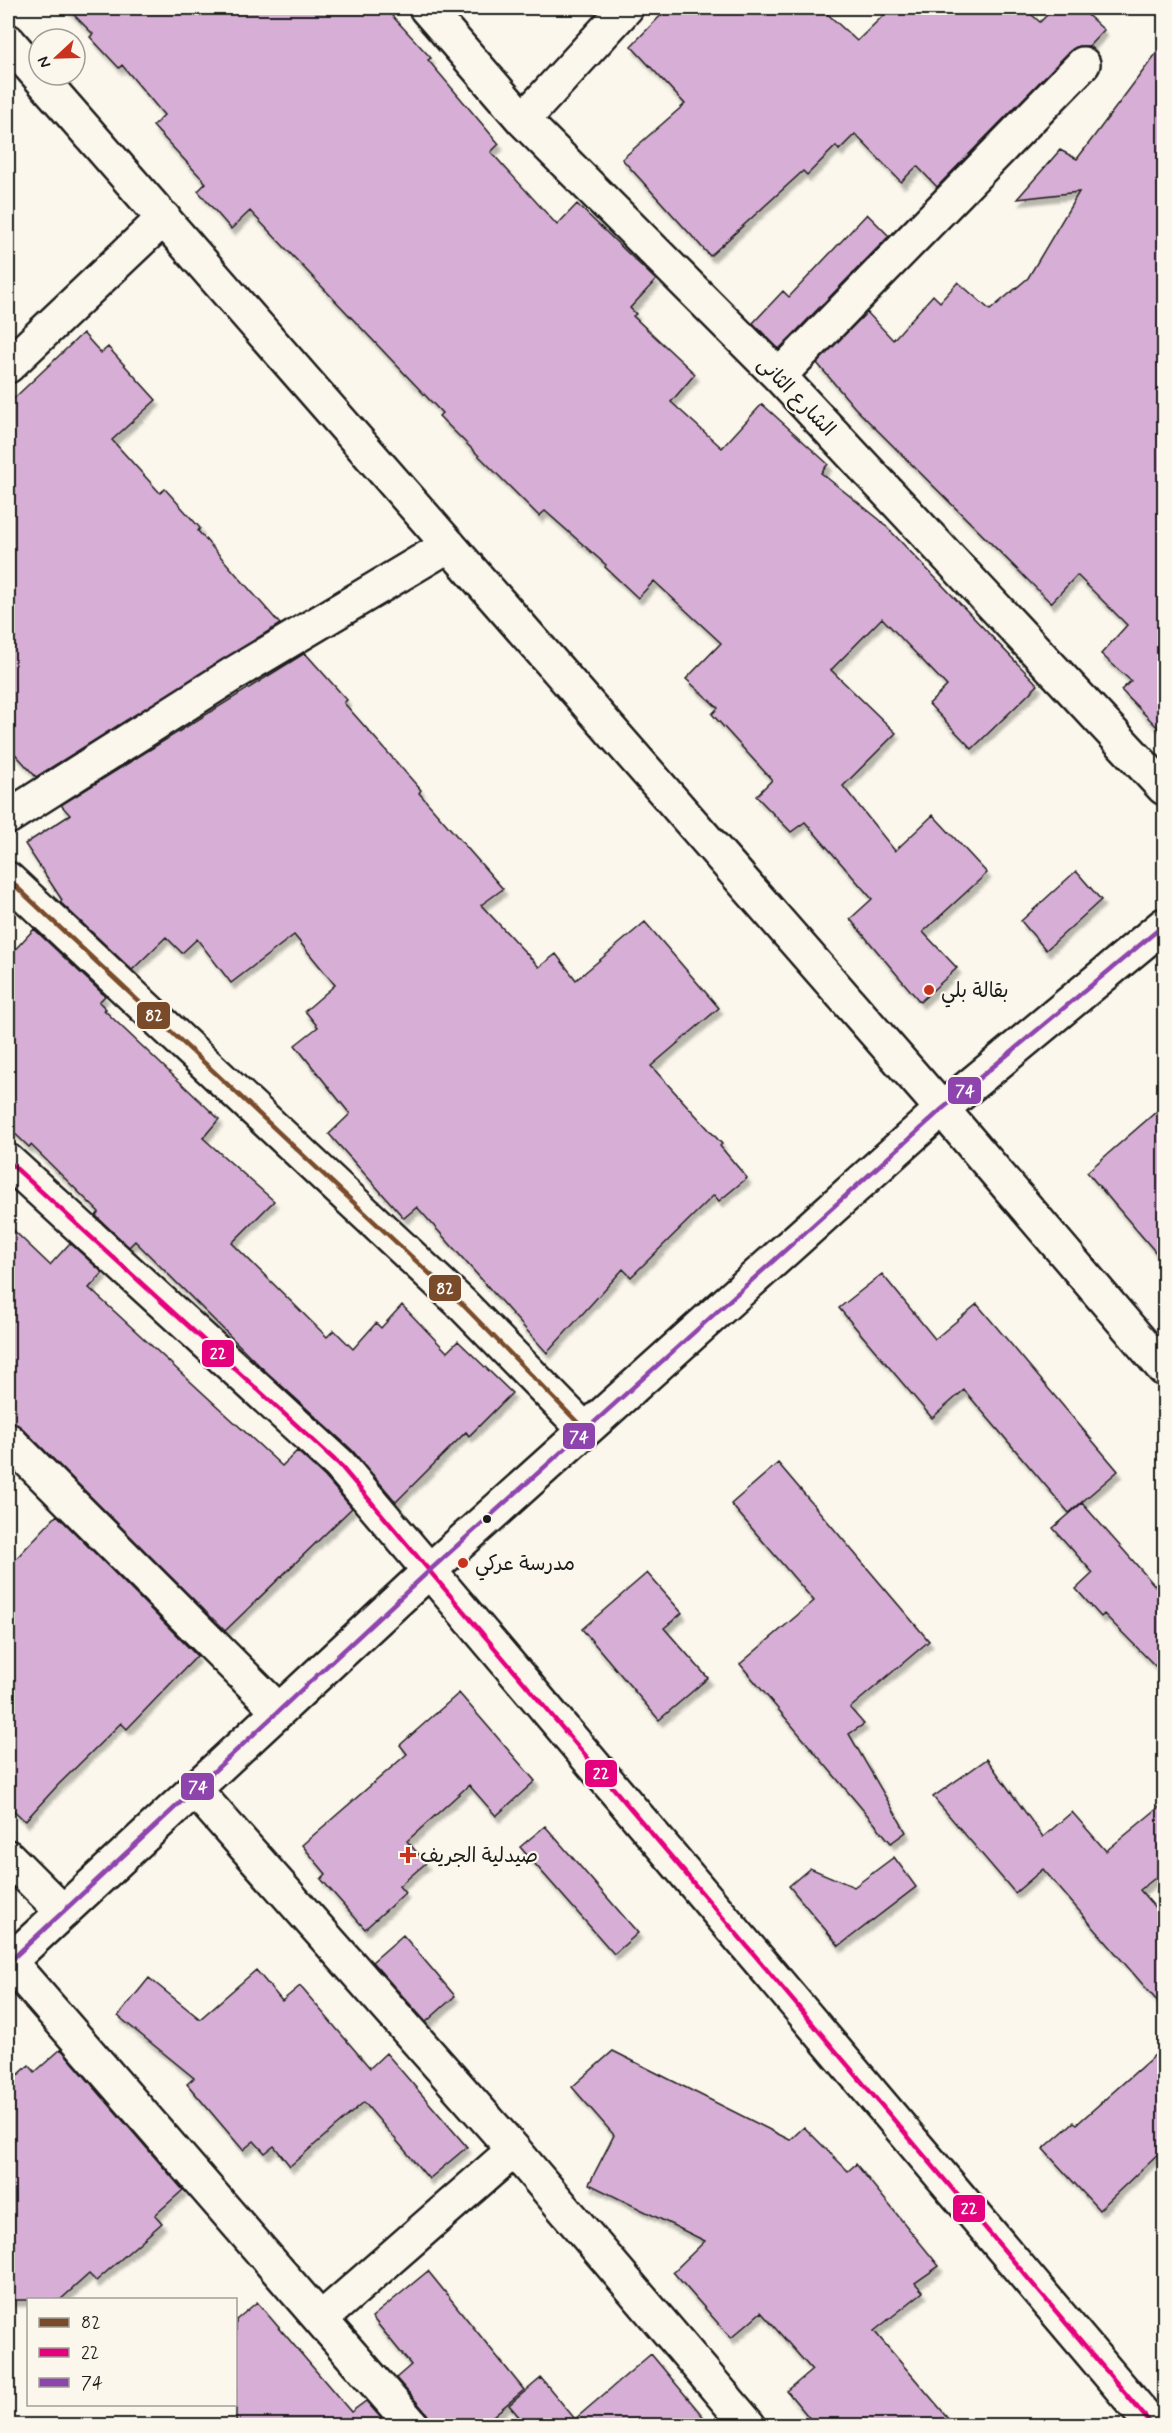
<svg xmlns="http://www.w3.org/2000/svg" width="1172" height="2433" font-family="Mynerve,'Playpen Sans Arabic',sans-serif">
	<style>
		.building { fill: #d7aed5; stroke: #1c1c1c; stroke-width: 1.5; filter: url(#shadow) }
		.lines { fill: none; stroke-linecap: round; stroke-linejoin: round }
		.minor-casing { stroke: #1c1c1c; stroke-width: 38 }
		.minor { stroke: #fbf7ec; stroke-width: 33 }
		.bus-1-casing { stroke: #fbf7ec; stroke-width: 9 }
		.bus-2-casing { stroke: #fbf7ec; stroke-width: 9 }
		.bus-3-casing { stroke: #fbf7ec; stroke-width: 9 }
		.bus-1 { stroke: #7a4b2a; stroke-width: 4.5 }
		.bus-2 { stroke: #e5007d; stroke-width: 4.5 }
		.bus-3 { stroke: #8e44ad; stroke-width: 4.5 }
		.poi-dot { fill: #c8321e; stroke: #fbf7ec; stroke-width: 2 }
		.bus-dot { fill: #1c1c1c; stroke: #fbf7ec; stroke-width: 2 }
		.labels { text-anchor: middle; stroke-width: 4.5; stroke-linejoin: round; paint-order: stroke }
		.street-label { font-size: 20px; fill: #1c1c1c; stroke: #fbf7ec }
		.poi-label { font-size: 20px; fill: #1c1c1c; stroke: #fbf7ec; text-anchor: start }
		.line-badge { stroke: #fbf7ec; stroke-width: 2 }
		.badge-label { font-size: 16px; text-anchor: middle; font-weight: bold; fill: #fff }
	</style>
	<defs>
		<filter id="shadow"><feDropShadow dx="3.5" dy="6" stdDeviation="1.5" flood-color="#0004"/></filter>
	</defs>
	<rect width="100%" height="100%" fill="#fbf7ec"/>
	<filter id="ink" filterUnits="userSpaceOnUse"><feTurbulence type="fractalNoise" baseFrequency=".0167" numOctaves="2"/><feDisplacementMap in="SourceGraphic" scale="12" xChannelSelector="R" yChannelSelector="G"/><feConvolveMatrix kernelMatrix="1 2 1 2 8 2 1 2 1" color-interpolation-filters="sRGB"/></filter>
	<g filter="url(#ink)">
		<path class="building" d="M67 8H385L431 58 428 60 499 144 491 152 557 225 577 204 656 280 630 308 636 314 633 316 695 374 671 402 722 448 762 404 828 464 821 473 880 520 1038 685 972 749 929 704 947 686 882 618 831 670 896 733 843 786 895 851 933 815 987 873 923 932 957 968 920 1002 850 919 872 899 805 822 791 832 756 796 772 780 712 714 718 708 686 679 721 643 654 581 638 598 605 567 606 565 545 511 539 516 439 416 442 413 250 211 231 229 198 191 206 183 153 126 164 115 122 65 119 68 90 37 93 34Z
			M668 8H821L857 41 891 8H1024L1040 22 1054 8H1080L1104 30 1089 46H1078L1070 51 937 187 917 166 901 182 855 134 839 150 836 146 807 175 803 171 710 256 622 159 685 104 631 46Z
			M1164 43V734L1121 690 1131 681 1101 654 1127 625 1077 575 1051 603 855 408 817 363 867 312 893 340 933 295 940 302 958 282 990 310 1028 278 1079 192 1017 199 1060 150 1077 159Z
			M867 214 889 236 779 349 753 323 783 291 789 297Z
			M83 333 101 353 108 347 156 400 112 440 160 493 165 489 200 528 198 531 280 624 36 777 8 746V404Z
			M305 653 347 700 344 703 421 790 419 793 503 889 481 905 539 967 556 954 576 980 645 922 719 1008 651 1066 722 1144 720 1146 747 1178 719 1201 714 1195 631 1277 623 1269 547 1353 417 1207 404 1218 329 1134 350 1114 295 1045 318 1027 305 1011 335 985 294 935 231 983 197 939 182 953 166 937 132 970 60 902 62 900 25 844 70 815 61 805Z
			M1076 871 1101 900 1046 950 1021 921Z
			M34 929 105 996 99 1002 106 1009 104 1010 219 1119 203 1138 274 1201 232 1243 327 1337 334 1330 353 1349 376 1323 381 1328 402 1305 447 1352 458 1341 512 1393 469 1436 466 1432 396 1502 352 1450 259 1365 135 1241 129 1247 96 1216 99 1212 31 1145 29 1147 8 1127V957Z
			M1164 1105V1262L1087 1172Z
			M8 1225 50 1265 70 1243 103 1273 89 1288 282 1466 297 1451 325 1477 352 1508 225 1631 21 1427 8 1422Z
			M882 1274 935 1339 977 1304 1118 1471 1069 1513 964 1390 932 1418 839 1308Z
			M778 1463 929 1641 850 1708 864 1724 849 1734 906 1832 891 1843 740 1664 814 1601 731 1504Z
			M1082 1503 1164 1596V1675L1104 1614 1101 1617 1076 1589 1093 1573 1053 1528Z
			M57 1515 197 1656 127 1729 121 1723 58 1785 25 1821 8 1805V1567Z
			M647 1573 682 1613 664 1628 708 1678 659 1720 582 1629Z
			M459 1693 535 1781 496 1816 469 1785 407 1841 426 1863 399 1886 405 1893 365 1929 321 1879 326 1874 302 1845 407 1754 400 1745Z
			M987 1759 1043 1837 1072 1812 1106 1851 1164 1803V1871L1140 1890 1164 1918V2009L1043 1869 1015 1893 933 1797Z
			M545 1826 638 1933 614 1954 520 1847Z
			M894 1857 916 1887 839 1946 789 1886 810 1868 854 1887Z
			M403 1935 455 1996 426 2022 372 1962Z
			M256 1970 282 2001 300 1986 370 2068 386 2053 467 2147 429 2179 364 2102 290 2166 274 2146 265 2153 254 2141 243 2150 187 2084 194 2078 118 2016 149 1978 200 2019Z
			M1164 2047V2148L1099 2210 1043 2149 1074 2122 1077 2124Z
			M61 2049 183 2190 155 2215 162 2223 96 2281 89 2274 60 2300H8V2084L29 2065 35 2072Z
			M613 2051 790 2140 804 2127 848 2171 856 2164 939 2266 915 2283 923 2292 874 2331 955 2426H816L787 2391 812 2370 761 2312 731 2338 673 2272 705 2241 589 2184 614 2135 572 2087Z
			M428 2271 524 2390 481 2426H431L427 2414 396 2378 411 2365 372 2317Z
			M257 2302 351 2412 366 2401 388 2426H236V2320Z
			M651 2354 711 2426H527L509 2405 541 2378 575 2419Z"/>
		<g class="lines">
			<defs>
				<path id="minor" d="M426 8 523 120 779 376 1164 788
					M8 41 942 1109 1164 1369
					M523 120 626 8
					M8 366 164 218
					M779 376 1083 64
					M8 817 233 674 449 545
					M8 879 461 1303 585 1430
					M8 1161 339 1464 1153 2426
					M8 1440 278 1710
					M195 1790 514 2150 749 2426
					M8 1857 63 1912
					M9 1961 413 2426
					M8 1963 429 1571 942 1109 1164 925
					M321 2319 514 2150"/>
			</defs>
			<use href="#minor" class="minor-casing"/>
			<use href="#minor" class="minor"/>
			<defs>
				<path id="bus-1" d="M8 879 461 1303 585 1430"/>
				<path id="bus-2" d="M8 1161 339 1464 1153 2426"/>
				<path id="bus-3" d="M8 1963 429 1571 942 1109 1164 925"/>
			</defs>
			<use href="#bus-1" class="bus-1-casing"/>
			<use href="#bus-2" class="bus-2-casing"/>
			<use href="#bus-3" class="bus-3-casing"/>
			<use href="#bus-1" class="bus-1"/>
			<use href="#bus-2" class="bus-2"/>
			<use href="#bus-3" class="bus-3"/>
		</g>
	</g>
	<g class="poi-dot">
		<circle cx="929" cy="990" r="6"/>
		<circle cx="463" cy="1563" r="6"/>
		<path d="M405 1846h6v6h6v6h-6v6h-6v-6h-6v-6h6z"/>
	</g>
	<circle class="bus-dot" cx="487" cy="1519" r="5"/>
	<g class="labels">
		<g class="street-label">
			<text transform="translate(797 396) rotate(46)" y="7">الشارع الثانى</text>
		</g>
		<g class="poi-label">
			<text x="941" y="997">بقالة بلي</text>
			<text x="475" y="1570">مدرسة عركي</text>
			<text x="420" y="1862">صيدلية الجريف</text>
		</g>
	</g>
	<g class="line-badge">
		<rect x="136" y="1001" width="35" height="29" rx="6" fill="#7a4b2a"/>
		<rect x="947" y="1076" width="35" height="29" rx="6" fill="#8e44ad"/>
		<rect x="428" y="1274" width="34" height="28" rx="6" fill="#7a4b2a"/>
		<rect x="201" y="1339" width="34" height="29" rx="6" fill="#e5007d"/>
		<rect x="562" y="1422" width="34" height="28" rx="6" fill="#8e44ad"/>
		<rect x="584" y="1759" width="34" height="29" rx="6" fill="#e5007d"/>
		<rect x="180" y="1772" width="35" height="29" rx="6" fill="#8e44ad"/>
		<rect x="952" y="2194" width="34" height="29" rx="6" fill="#e5007d"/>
	</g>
	<g class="badge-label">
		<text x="154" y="1021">82</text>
		<text x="965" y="1096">74</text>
		<text x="445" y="1294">82</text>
		<text x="218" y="1359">22</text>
		<text x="579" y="1442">74</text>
		<text x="601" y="1779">22</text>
		<text x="198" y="1792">74</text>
		<text x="969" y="2214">22</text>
	</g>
	<rect width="1172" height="2433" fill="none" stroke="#fbf7ec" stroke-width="30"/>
	<rect x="15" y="15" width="1142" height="2403" fill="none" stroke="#1c1c1c" stroke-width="2" filter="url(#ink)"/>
	<rect x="27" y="2298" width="210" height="108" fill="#fbf7ec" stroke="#a29f99" stroke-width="1.5"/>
	<rect x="39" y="2318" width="30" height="9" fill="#7a4b2a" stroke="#a29f99" stroke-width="1.5"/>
	<text x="81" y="2328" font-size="18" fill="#1c1c1c">82</text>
	<rect x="39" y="2348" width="30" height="9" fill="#e5007d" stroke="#a29f99" stroke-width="1.5"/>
	<text x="81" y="2358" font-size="18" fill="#1c1c1c">22</text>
	<rect x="39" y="2378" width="30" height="9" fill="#8e44ad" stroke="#a29f99" stroke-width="1.5"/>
	<text x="81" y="2388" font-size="18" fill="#1c1c1c">74</text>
	<g transform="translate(57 57) rotate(248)"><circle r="28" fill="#fbf7ec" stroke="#a29f99" stroke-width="1.5"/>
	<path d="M0-4.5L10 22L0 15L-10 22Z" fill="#c8321e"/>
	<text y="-9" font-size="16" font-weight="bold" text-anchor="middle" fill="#1c1c1c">N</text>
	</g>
</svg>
